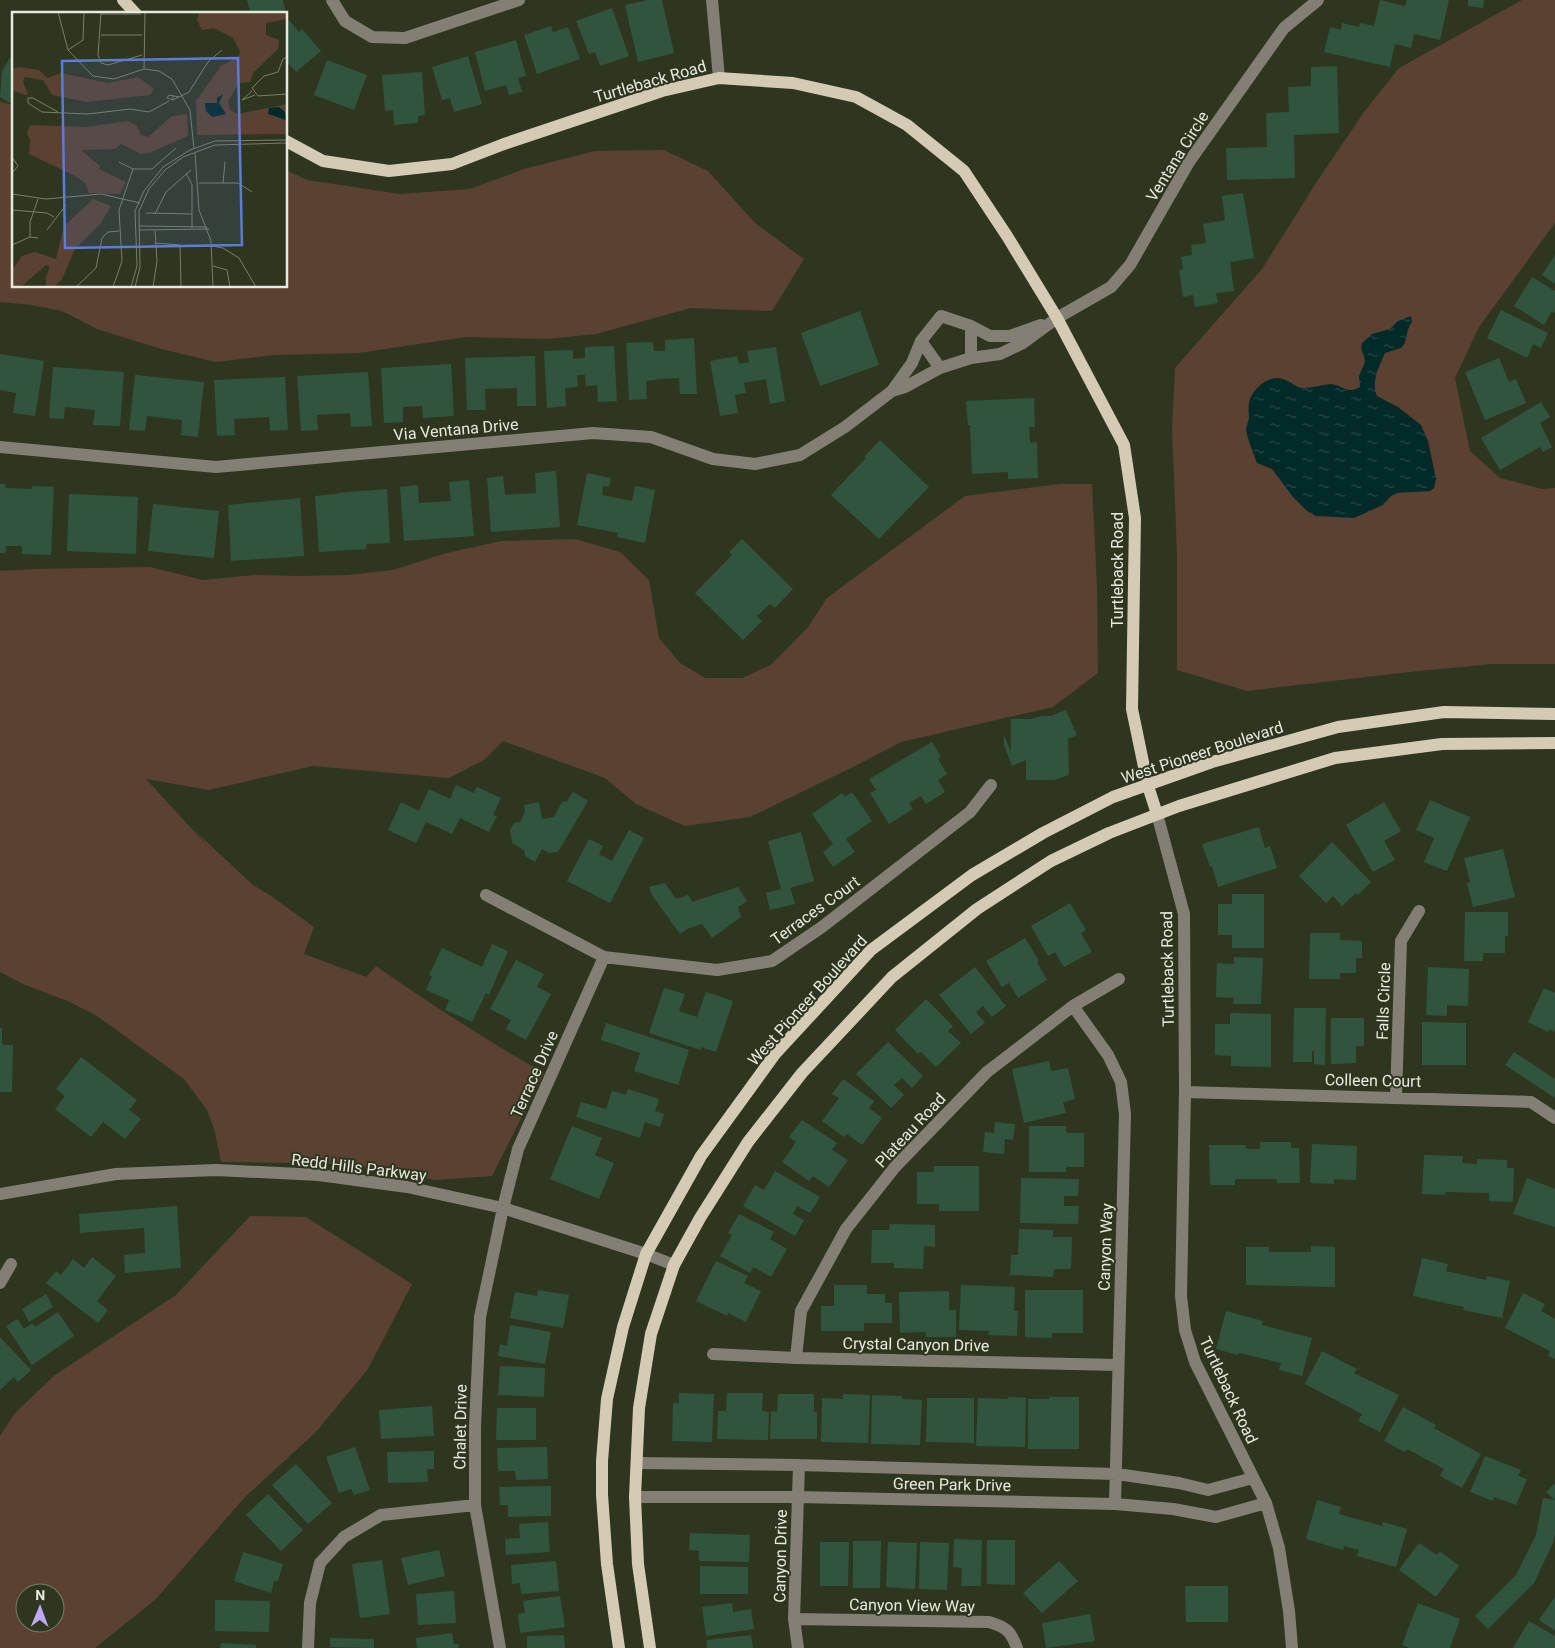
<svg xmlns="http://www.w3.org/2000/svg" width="1555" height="1648" font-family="Roboto,sans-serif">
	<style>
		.grass { fill: #5a4132; fill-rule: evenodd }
		.water { fill: url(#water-ripples) }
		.building { fill: #31543f }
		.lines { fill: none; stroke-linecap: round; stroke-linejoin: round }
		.minor { stroke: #847f74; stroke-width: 12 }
		.major { stroke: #d5cbb5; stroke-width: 12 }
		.labels { text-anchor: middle; stroke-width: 4; stroke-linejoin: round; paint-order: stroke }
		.street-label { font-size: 16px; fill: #e5eadc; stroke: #2f3620 }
		.inset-road { fill: none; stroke: #787e6b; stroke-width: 1 }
		.view { fill: #597dd9; fill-opacity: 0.15; stroke: #597dd9; stroke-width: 2.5 }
		.inset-edge { fill: none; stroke: #e5eadc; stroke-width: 2.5 }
	</style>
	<defs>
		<pattern id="water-ripples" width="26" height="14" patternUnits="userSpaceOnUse" patternTransform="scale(1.25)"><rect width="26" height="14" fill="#022a29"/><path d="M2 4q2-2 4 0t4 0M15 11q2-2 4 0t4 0" fill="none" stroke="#274947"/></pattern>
	</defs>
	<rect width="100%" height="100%" fill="#2f3620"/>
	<path class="grass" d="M1522 0H1555V223L1479 327 1455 378 1470 451 1500 478 1542 489 1555 488V664H1492L1409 672 1247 691 1177 670V554L1172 429 1175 368 1262 269 1316 183 1364 112 1399 68Z
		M0 102 14 105V286H286V170L307 180 400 194 470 189 524 169 595 151 664 150 708 171 755 223 804 259 772 311 691 308 596 334 547 339 466 337 358 353 274 355 216 362 161 349 97 329 62 311 32 305 0 302Z
		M1060 484H1092L1097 586 1098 673 1053 707 901 742 857 765 750 817 685 826 636 804 605 778 503 741 484 760 449 778 313 766 209 790 146 779 212 851 195 831 253 885 271 896 314 927 304 954 366 977 376 966C430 1004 486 1040 544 1073L492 1176 436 1180 346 1164 221 1162 215 1132 207 1110 184 1079 97 1016 70 1002 23 984 0 972V571L34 569 150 567 203 580 254 575 299 576 348 575 393 570 443 554 501 541 575 539 620 552 649 580 659 638 680 663 705 678H743L772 664 808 627 827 598 965 496Z
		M250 1216 306 1217 412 1284 368 1369 316 1432 245 1497 156 1599 95 1648H0V1436L15 1413 55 1375 176 1295ZM25 1593H55V1623H25Z"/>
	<path class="water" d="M1411 316 1412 322C1405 330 1408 343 1401 348 1396 350 1390 351 1385 353 1379 367 1371 381 1377 396L1398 407 1421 425 1428 441 1436 479 1434 488 1430 491 1397 493 1391 496 1383 505 1354 518 1316 516 1307 511 1293 497 1272 469 1257 463C1253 452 1248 441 1246 430 1246 425 1248 423 1249 418 1249 413 1248 408 1249 403 1251 391 1264 379 1276 378 1288 377 1294 388 1304 388 1312 388 1326 384 1331 384 1343 385 1346 395 1360 387L1359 376 1365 362 1364 356 1361 348 1362 343 1372 334 1390 329 1398 321Z"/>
	<path class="building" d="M247 0H283L286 14H242L250 11Z
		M648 0H662L674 53 638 62 625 5Z
		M1380 0 1405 6 1407 0H1449L1440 40 1414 34 1411 48 1395 44 1390 67 1324 52 1330 27 1341 30 1342 23 1359 27 1360 23 1374 26Z
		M1468 0H1484L1483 8 1468 6Z
		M612 8 629 56 600 66 595 52 589 54 576 21Z
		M289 20 299 32 302 29 321 51 296 72 286 61V22Z
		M551 26 553 32 568 27 580 59 537 74 524 35Z
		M516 40 526 76 518 78 522 92 509 95 506 85 485 91 475 52Z
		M14 51V103L8 102 0 97 2 71Z
		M468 56 482 104 454 112 450 98 442 100 432 67Z
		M327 60 367 75 354 110 314 95Z
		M1337 66 1339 133 1294 135 1295 178 1227 180 1226 148 1267 147 1266 113 1289 112 1288 87 1311 86V67Z
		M422 72 425 115 418 116V123L394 125 393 110 385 111 382 75Z
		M1243 193 1254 258 1230 262 1234 291 1216 293 1218 303 1195 307 1193 295 1183 297 1179 270 1183 269 1181 257 1192 255 1191 245 1206 243 1203 224 1225 220 1222 196Z
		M1555 255V284L1542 275Z
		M1532 277 1555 291V313L1552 311 1544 325 1514 306Z
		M1501 310 1548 333 1541 348 1533 344 1527 358 1487 338Z
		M860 311 879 365 820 386 801 333Z
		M694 338 697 394H680L679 378 661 379 646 381 647 399 629 400 626 343 653 342 654 351H665V340Z
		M614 346 617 401 598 402 597 385 586 386 585 375H577L578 387 565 388 566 406 547 408 544 351 573 350V359L585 358V347Z
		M776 347 785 401 770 404 766 379 744 383 746 393 735 395 738 413 720 416 710 361 737 356 739 364 749 362 747 351Z
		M0 354 44 361 35 416 13 413 16 393 0 390Z
		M535 356 536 406H517V388L485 389 486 410H467L465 358Z
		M1499 358 1509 382 1516 379 1526 403 1485 420 1465 372Z
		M451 364 454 416 423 418 422 406 403 407V422L384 423 381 368Z
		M53 367 124 372 120 426 93 425 95 410 65 407 64 419 49 418Z
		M368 372 372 426 351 427 350 413 317 415 318 430 301 431 297 376Z
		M135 375 204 382 198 437 181 435 182 420 147 416 145 431 129 430Z
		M285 377 288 430 270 431 269 417 234 419 235 435 217 436 214 380Z
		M1034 398 1035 427H1029L1030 443 1037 442 1038 478 1008 479V472L972 474 970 425H968L966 401Z
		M1541 402 1550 417 1540 423 1552 447 1543 452 1540 447 1500 470 1481 438Z
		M880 440 929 487 879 539 831 495 866 458 864 457Z
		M556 471 560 527 491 532 487 478 503 476 505 495 536 493 535 473Z
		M587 473 611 478 609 487 603 486 602 495 632 501 635 486 655 490 645 543 617 537 618 533 577 525Z
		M469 480 474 536 404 541 400 487 418 485 419 503 451 501 449 482Z
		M0 484H6L5 488 32 489V486L54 487 51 555 22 554V546H6V553H0Z
		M387 489 390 543 366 544 367 549 319 552 315 496 337 494V493Z
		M69 494 138 497 136 554 67 551Z
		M300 498 304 556 231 561 228 505Z
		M153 504 219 511 214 558 148 551Z
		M742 539 793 589 775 608 770 604 757 616 762 621 743 640 695 593 732 555 729 552Z
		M1066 710 1077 735 1068 739 1069 775 1054 780H1026V760L1012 766 1004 745V735L1011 752V719H1031L1041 716H1051Z
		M932 742 941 757 938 759 947 774 938 780 945 792 926 804 921 796 909 803 913 809 889 824 870 793 876 790 869 779Z
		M456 785 474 793 477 787 501 798 493 815 497 816 489 832 460 818 452 834 426 822 416 843 388 830 401 802 419 811 429 789 450 799Z
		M573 792 588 801 558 852 549 853 542 849 535 862 525 856 524 850 512 843 510 830 514 823 520 822 525 812 524 805 539 802 542 819 554 817 562 802 567 801Z
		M852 792 872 821 846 839 855 852 833 867 823 852 833 844 812 814 842 793 845 797Z
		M1430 800 1470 817 1447 871 1424 862 1434 838 1416 830Z
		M1384 802 1401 831 1384 841 1395 860 1373 872 1346 825Z
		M1259 827 1265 848 1270 846 1277 868 1218 887 1212 866 1210 867 1202 844Z
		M629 830 644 838 610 903 567 881 589 839 603 846 599 854 612 861Z
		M801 832 814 881 790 888 795 904 770 910 766 893 781 889 768 841Z
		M1332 842 1371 882 1358 895 1356 893 1342 906 1333 896 1326 903 1299 876Z
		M1503 849 1515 897 1473 907 1467 883 1470 882 1464 858Z
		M665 883 676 899 688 895 692 902 738 887 747 901 738 907 741 917 712 938 702 924 687 929 680 934 652 895 649 887Z
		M1232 894H1264V948H1232V935H1218V904H1232Z
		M1070 903 1086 930 1081 933 1092 952 1064 967 1055 952 1048 956 1031 926Z
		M1465 912H1508V936H1505V953H1483V961H1464Z
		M1310 933H1340V940L1362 941V958H1356V973H1340V979H1309Z
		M1025 938 1039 961 1037 962 1047 980 1018 998 1009 983 1002 987 986 961Z
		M492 944 508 951 489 995 486 993 472 1022 445 1010 449 1000 426 990 432 976 429 975 442 948 482 967Z
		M1234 957 1263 958 1261 1004H1233L1234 998 1216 997 1217 963 1234 964Z
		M516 960 544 974 537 987 551 994 526 1040 506 1029 511 1020 490 1009Z
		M975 967 1006 1006 992 1017 983 1006 976 1012 985 1023 971 1034 939 995Z
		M1428 967 1469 969 1468 1006 1447 1005V1016L1426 1015Z
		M664 988 685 994 679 1011 697 1017 706 992 733 1001 716 1052 701 1047V1050L649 1033Z
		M1544 988 1555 993V1032L1549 1029 1548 1032 1528 1022Z
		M926 999 953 1026 948 1031 961 1043 936 1067 921 1052 918 1054 895 1030Z
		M1294 1008H1326L1325 1065 1314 1064V1051H1312V1062H1293Z
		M1230 1013 1271 1014V1067L1231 1066V1056L1215 1055V1024H1230Z
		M1331 1018H1364V1046H1356V1063L1331 1064Z
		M1422 1022 1466 1023V1065H1422Z
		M606 1023 689 1050 678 1085 634 1071 640 1053 601 1040Z
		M0 1028H2V1045H13L12 1092H0Z
		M888 1042 923 1076 912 1088 902 1078 894 1085 904 1095 891 1108 856 1074Z
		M1514 1052 1555 1079V1098L1505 1065Z
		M81 1057 137 1100 129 1110 141 1119 125 1139 103 1122 91 1137 55 1109 65 1096 56 1089Z
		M1049 1061 1051 1071 1068 1068 1075 1099 1063 1102 1066 1113 1024 1123 1012 1069Z
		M843 1079 874 1101 869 1108 882 1118 862 1145 847 1134 844 1137 822 1121 839 1098 832 1094Z
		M628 1089 659 1099 655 1111 664 1114 660 1127 645 1122 640 1138 576 1117 581 1102 606 1109 612 1091 626 1095Z
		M802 1120 837 1143 832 1150 848 1160 829 1187 813 1176 809 1181 782 1162 796 1142 789 1137Z
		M995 1122 1015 1124 1013 1140 1005 1139 1004 1154 983 1152 985 1132 994 1133Z
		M572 1126 602 1138 595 1155 614 1163 599 1199 550 1179Z
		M1029 1126H1066V1133H1084V1167H1066V1172H1029Z
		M1260 1142H1291V1148H1299L1300 1183H1277V1179H1235V1185H1210L1209 1145H1246V1149H1260Z
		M1312 1144 1357 1146 1356 1180 1334 1179V1184L1310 1183Z
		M1424 1155 1463 1156 1462 1163 1477 1164V1159L1507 1160V1168H1514L1513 1202 1489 1201V1193L1446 1192 1445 1195 1422 1194Z
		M934 1166H979V1211H939V1204H917V1172H934Z
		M775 1171 820 1197 810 1213 797 1206 793 1214 804 1220 795 1236 743 1206 755 1185 764 1190Z
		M1021 1178 1079 1179 1078 1196H1064V1206H1079L1078 1224 1020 1223Z
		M1527 1178 1555 1189V1227L1513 1214Z
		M177 1206 181 1268 125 1273 124 1255 145 1253 144 1228 80 1233 79 1214Z
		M739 1214 774 1232 770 1239 787 1249 771 1277 753 1267 750 1273 720 1256 732 1235 728 1233Z
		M890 1224 935 1225V1247L924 1246 923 1269 894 1268V1263H871L872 1230H889Z
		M1019 1229 1053 1230V1237H1072L1071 1269H1054L1053 1277 1010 1275 1011 1255H1018Z
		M1311 1246 1335 1247V1287L1246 1285V1247H1269V1252H1311Z
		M92 1257 116 1276 97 1301 108 1310 98 1323 46 1283 56 1271 61 1275 73 1259 84 1268Z
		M1422 1258 1448 1264 1446 1271 1486 1280 1487 1276 1510 1281 1502 1318 1463 1310 1464 1307 1413 1296Z
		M716 1261 748 1276 744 1283 761 1291 746 1322 728 1313 727 1316 696 1301Z
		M834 1285H867V1294H885V1303H892V1323H864V1331H821V1306H834Z
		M961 1285 1015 1287 1014 1311H1018L1017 1336 988 1335 989 1331 959 1330Z
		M538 1290 569 1295 563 1328 510 1318 515 1292 537 1296Z
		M1025 1290H1083V1333H1052V1338L1025 1337Z
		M949 1291V1310H956V1337H926V1332L900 1333 899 1292Z
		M1523 1293 1545 1304 1541 1311 1555 1319V1359L1548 1356 1550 1351 1505 1328Z
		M46 1294 53 1307 29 1322 22 1309Z
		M1226 1311 1263 1321 1262 1325 1312 1338 1302 1376 1279 1370 1281 1363 1239 1353 1238 1355 1216 1349Z
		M58 1312 74 1336 32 1365 6 1326 17 1319 24 1329 32 1323 35 1327Z
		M510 1325 551 1332 545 1364 498 1356 500 1344 507 1346Z
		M0 1337 31 1370 18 1382 14 1377 0 1390Z
		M1322 1351 1357 1369 1354 1373 1399 1395 1380 1432 1358 1421 1362 1414 1305 1384Z
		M500 1366 545 1368 544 1397 498 1395Z
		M679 1393 714 1394 712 1442 672 1441 673 1403H679Z
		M727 1393H763L762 1411 769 1412 768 1440 717 1439 718 1411H726Z
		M778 1394H814V1412H817V1439H770L771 1411 777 1412Z
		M843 1394 870 1395 868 1443 821 1442 822 1398 843 1399Z
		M872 1395 902 1396V1399L922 1400 920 1445 871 1444Z
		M1008 1397 1026 1398 1025 1447 976 1446 978 1398 1008 1399Z
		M1049 1397H1079V1449H1028V1399H1049Z
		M927 1398H974V1443L926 1442Z
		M432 1406 434 1436 381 1439 379 1410Z
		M1403 1407 1436 1425 1434 1428 1481 1454 1462 1488 1440 1476 1444 1469 1407 1449 1405 1452 1384 1441Z
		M497 1408H536V1440H496Z
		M355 1447 370 1490 354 1495 351 1489 339 1493 326 1457Z
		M547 1447 548 1479 516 1480 515 1471H498L497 1448Z
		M434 1451V1469H427L428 1482 388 1483 387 1452Z
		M1485 1456 1521 1470 1518 1476 1527 1479 1516 1505 1494 1497 1493 1501 1470 1492Z
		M296 1464 332 1503 308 1524 272 1485Z
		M1555 1483V1534L1553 1543 1534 1583 1488 1629 1475 1616 1516 1575 1536 1535 1543 1498 1555 1500 1546 1492Z
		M551 1486V1516L508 1517V1505H500L499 1487Z
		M268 1494 303 1530 281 1551 246 1515Z
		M1317 1500 1341 1507 1339 1514 1382 1526 1383 1522 1407 1529 1396 1567 1357 1556 1359 1550 1344 1546 1343 1550 1306 1539Z
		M548 1522 550 1552 506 1555 505 1539 520 1538 519 1524Z
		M690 1533 750 1535 749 1562 699 1561V1551L689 1550Z
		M954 1539 982 1540 981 1586H961L962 1568 953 1567Z
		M987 1540H1015V1585L987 1584Z
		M853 1541H881L880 1588H853Z
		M820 1542H849L848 1586H820Z
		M888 1542 917 1543 915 1589 886 1587Z
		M920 1542 949 1543 947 1590 919 1589Z
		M1419 1543 1437 1555 1440 1551 1459 1566 1436 1597 1399 1570Z
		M439 1550 445 1576 408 1585 401 1558Z
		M243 1552 283 1564 278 1581H274L271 1593 234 1581Z
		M382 1560 390 1614 360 1618 352 1564Z
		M556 1561 559 1591 521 1594 520 1583 512 1584 511 1565Z
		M1059 1561 1078 1581 1042 1613 1023 1593Z
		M700 1566 748 1567V1594H700Z
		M1185 1586H1228V1622H1186Z
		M454 1591 456 1623 418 1625 416 1594Z
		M560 1596 565 1627 520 1633 518 1614 525 1613 523 1601Z
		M1555 1597V1631L1539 1620Z
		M215 1600 270 1601 269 1632 215 1631Z
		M732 1603 733 1612 751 1609 754 1629 706 1636 702 1607Z
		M1418 1603 1460 1619 1450 1648H1410L1402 1645Z
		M1090 1614 1095 1641 1046 1648 1042 1623Z
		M1529 1621 1555 1636V1648H1513Z
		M452 1633 454 1644H458L459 1648H417L416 1638Z
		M564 1635 565 1648H527V1636Z
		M751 1635 753 1648H707V1640Z
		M330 1638 374 1639V1648L330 1647Z
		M221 1643 256 1645V1648H220Z"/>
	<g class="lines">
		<path class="minor" d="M332 0 345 21 372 37 405 38 519 0
			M712 0 719 78
			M971 326V358L940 368 921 341 941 316 971 326 990 336H1010L1041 325
			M971 358 1000 354 1023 343 1057 318 1111 287 1130 265 1189 162 1284 28 1318 0
			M892 391 905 387 940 368
			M0 447 216 467 593 433 651 437 713 459 755 464 800 455 845 427 892 391 912 363 921 341
			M1157 814 1184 914 1185 1092 1181 1296 1185 1330 1195 1362 1266 1503 1279 1548 1289 1611 1292 1648
			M486 895 604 957 717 970 772 961 822 927 970 812 991 785
			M1073 1006 1108 1055 1121 1082 1125 1114 1115 1504
			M1185 1092 1531 1102 1555 1118
			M1396 1097 1401 941 1419 911
			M0 1194 116 1174 216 1170 319 1175 407 1187 503 1208 646 1254 674 1265
			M0 1283 11 1264
			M713 1354 796 1358 1118 1365
			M796 1358 801 1311 846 1229 895 1167 987 1072 1073 1006 1119 979
			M637 1463 799 1465 1117 1474 1179 1483 1208 1490 1253 1478
			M635 1497H797L1115 1504 1173 1509 1216 1517 1266 1503
			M794 1619 989 1622C1006 1627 1011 1631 1017 1648
			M308 1648 310 1603 320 1563 344 1537 381 1515 475 1505
			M500 1648 475 1505V1426L480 1317 503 1208 518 1149 604 957
			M798 1648 794 1619 799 1465"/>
		<path class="major" d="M123 0 136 14
			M286 141 323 161 389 171 452 164 504 144 662 91 719 78 793 83 856 97 907 125 964 171 1007 236 1057 318 1124 445 1135 518 1132 709 1148 786 1157 814
			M619 1648 607 1564 602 1495V1461L607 1399 623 1327 646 1254 701 1156 775 1054 871 950 972 875 1043 833 1113 797 1212 762 1338 727 1444 712 1555 714
			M650 1648 638 1564 635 1497 639 1408 651 1334 674 1265 700 1218 748 1142 802 1073 892 977 977 909 1051 861 1109 833 1179 806 1335 758 1442 744 1555 743"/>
	</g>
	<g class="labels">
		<g class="street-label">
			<text transform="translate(650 81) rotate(-16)" y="6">Turtleback Road</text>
			<text transform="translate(1177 156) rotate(-58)" y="6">Ventana Circle</text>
			<text transform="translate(456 429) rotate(-5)" y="6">Via Ventana Drive</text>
			<text transform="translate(1117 570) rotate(-90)" y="6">Turtleback Road</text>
			<text transform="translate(1202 752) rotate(-18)" y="6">West Pioneer Boulevard</text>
			<text transform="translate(815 910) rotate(-36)" y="6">Terraces Court</text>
			<text transform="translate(1167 969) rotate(-91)" y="6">Turtleback Road</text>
			<text transform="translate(807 1000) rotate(-48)" y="6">West Pioneer Boulevard</text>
			<text transform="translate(1383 1001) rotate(-88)" y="6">Falls Circle</text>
			<text transform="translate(534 1074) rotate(-66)" y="6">Terrace Drive</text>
			<text transform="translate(1373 1080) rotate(1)" y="6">Colleen Court</text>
			<text transform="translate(910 1130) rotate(-47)" y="6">Plateau Road</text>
			<text transform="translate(359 1167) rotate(7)" y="6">Redd Hills Parkway</text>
			<text transform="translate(1105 1247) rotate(-88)" y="6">Canyon Way</text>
			<text transform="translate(916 1344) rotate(1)" y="6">Crystal Canyon Drive</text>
			<text transform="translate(1229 1390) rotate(65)" y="6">Turtleback Road</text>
			<text transform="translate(460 1427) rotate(-89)" y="6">Chalet Drive</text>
			<text transform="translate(952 1484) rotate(1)" y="6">Green Park Drive</text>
			<text transform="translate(780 1556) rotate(-89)" y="6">Canyon Drive</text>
			<text transform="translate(912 1605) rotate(1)" y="6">Canyon View Way</text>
		</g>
	</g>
	<g transform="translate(12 12)">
		<rect width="275" height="275" fill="#2f3620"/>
		<path d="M187 0H275V7L254 11V23L267 28 266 37 241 61 238 70 227 71 216 89 218 98 226 102 275 92V122L185 123 184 89 209 54 227 44 228 39 221 26 202 16 190 18 185 8ZM8 55 27 58 35 66 49 61 96 71 126 65 142 77 138 83 75 90 40 83 31 68 13 65 11 70 16 82 13 83 0 78V57ZM175 102 176 124 137 141 129 142 109 132 103 137 69 138 88 154 87 157 114 170 108 182 77 181 73 171 63 164 17 142 18 127 15 121 18 113 74 115 116 109 125 114 129 123 136 125 160 104ZM81 187 99 194 89 211 63 237 50 267 42 275H34V265L38 255 34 253 9 275H0V258L10 244 23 240 44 247 52 214Z" fill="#5a4132"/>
		<path d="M211 82 207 91 214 102 200 105 194 99 193 91H205V86ZM267 95 273 100 274 108 256 102 257 96Z" fill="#022a29"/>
		<path class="inset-road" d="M46 0 56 38 81 64 102 67 132 57 147 59 160 67 178 98 182 137M89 0 86 43 89 51 96 53 130 43M89 2H129M89 23H130M56 38 71 28 72 0M275 45 271 47 266 60 252 64 240 76 246 84 275 82M132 57 133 1M240 79 230 88 243 83M161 84V88L155 86 157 83 167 85M161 88 177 80 196 50 210 38M46 100 21 86H16V91L30 100 76 102 118 97 137 100 157 89M183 141 187 198 199 229 201 275M0 145 6 154 0 161M107 150 121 157H140L164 136M174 161 180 173V216M187 171H226L240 180M211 171 213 150M0 182 34 187 89 182 128 191M0 198 35 201 42 205M134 201 180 202M143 202 154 180 179 158M127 214 195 215M35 218 54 193M127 218 197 217M18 225V210L26 187M143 231 168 233 169 275M0 233 18 225 26 226M200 234 211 236 227 246 244 275M201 254 215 258 218 275M64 275 84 256 90 226 96 220 107 219M101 275 110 249 107 198 121 157M119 275 125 254 123 199 132 179 151 155 178 138 203 129 275 128M123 275 128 255 127 199 137 177 153 158 171 145 203 133 275 131M141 275 145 249 143 218"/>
		<path class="view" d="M226 46 230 233 53 236 50 49Z"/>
		<rect width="275" height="275" class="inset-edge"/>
	</g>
	<g transform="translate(40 1608) rotate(1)"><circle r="24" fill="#2f3620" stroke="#787e6b"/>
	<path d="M0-4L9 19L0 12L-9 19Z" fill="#bfa9f4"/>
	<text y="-8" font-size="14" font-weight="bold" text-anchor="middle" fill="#e5eadc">N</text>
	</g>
</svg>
